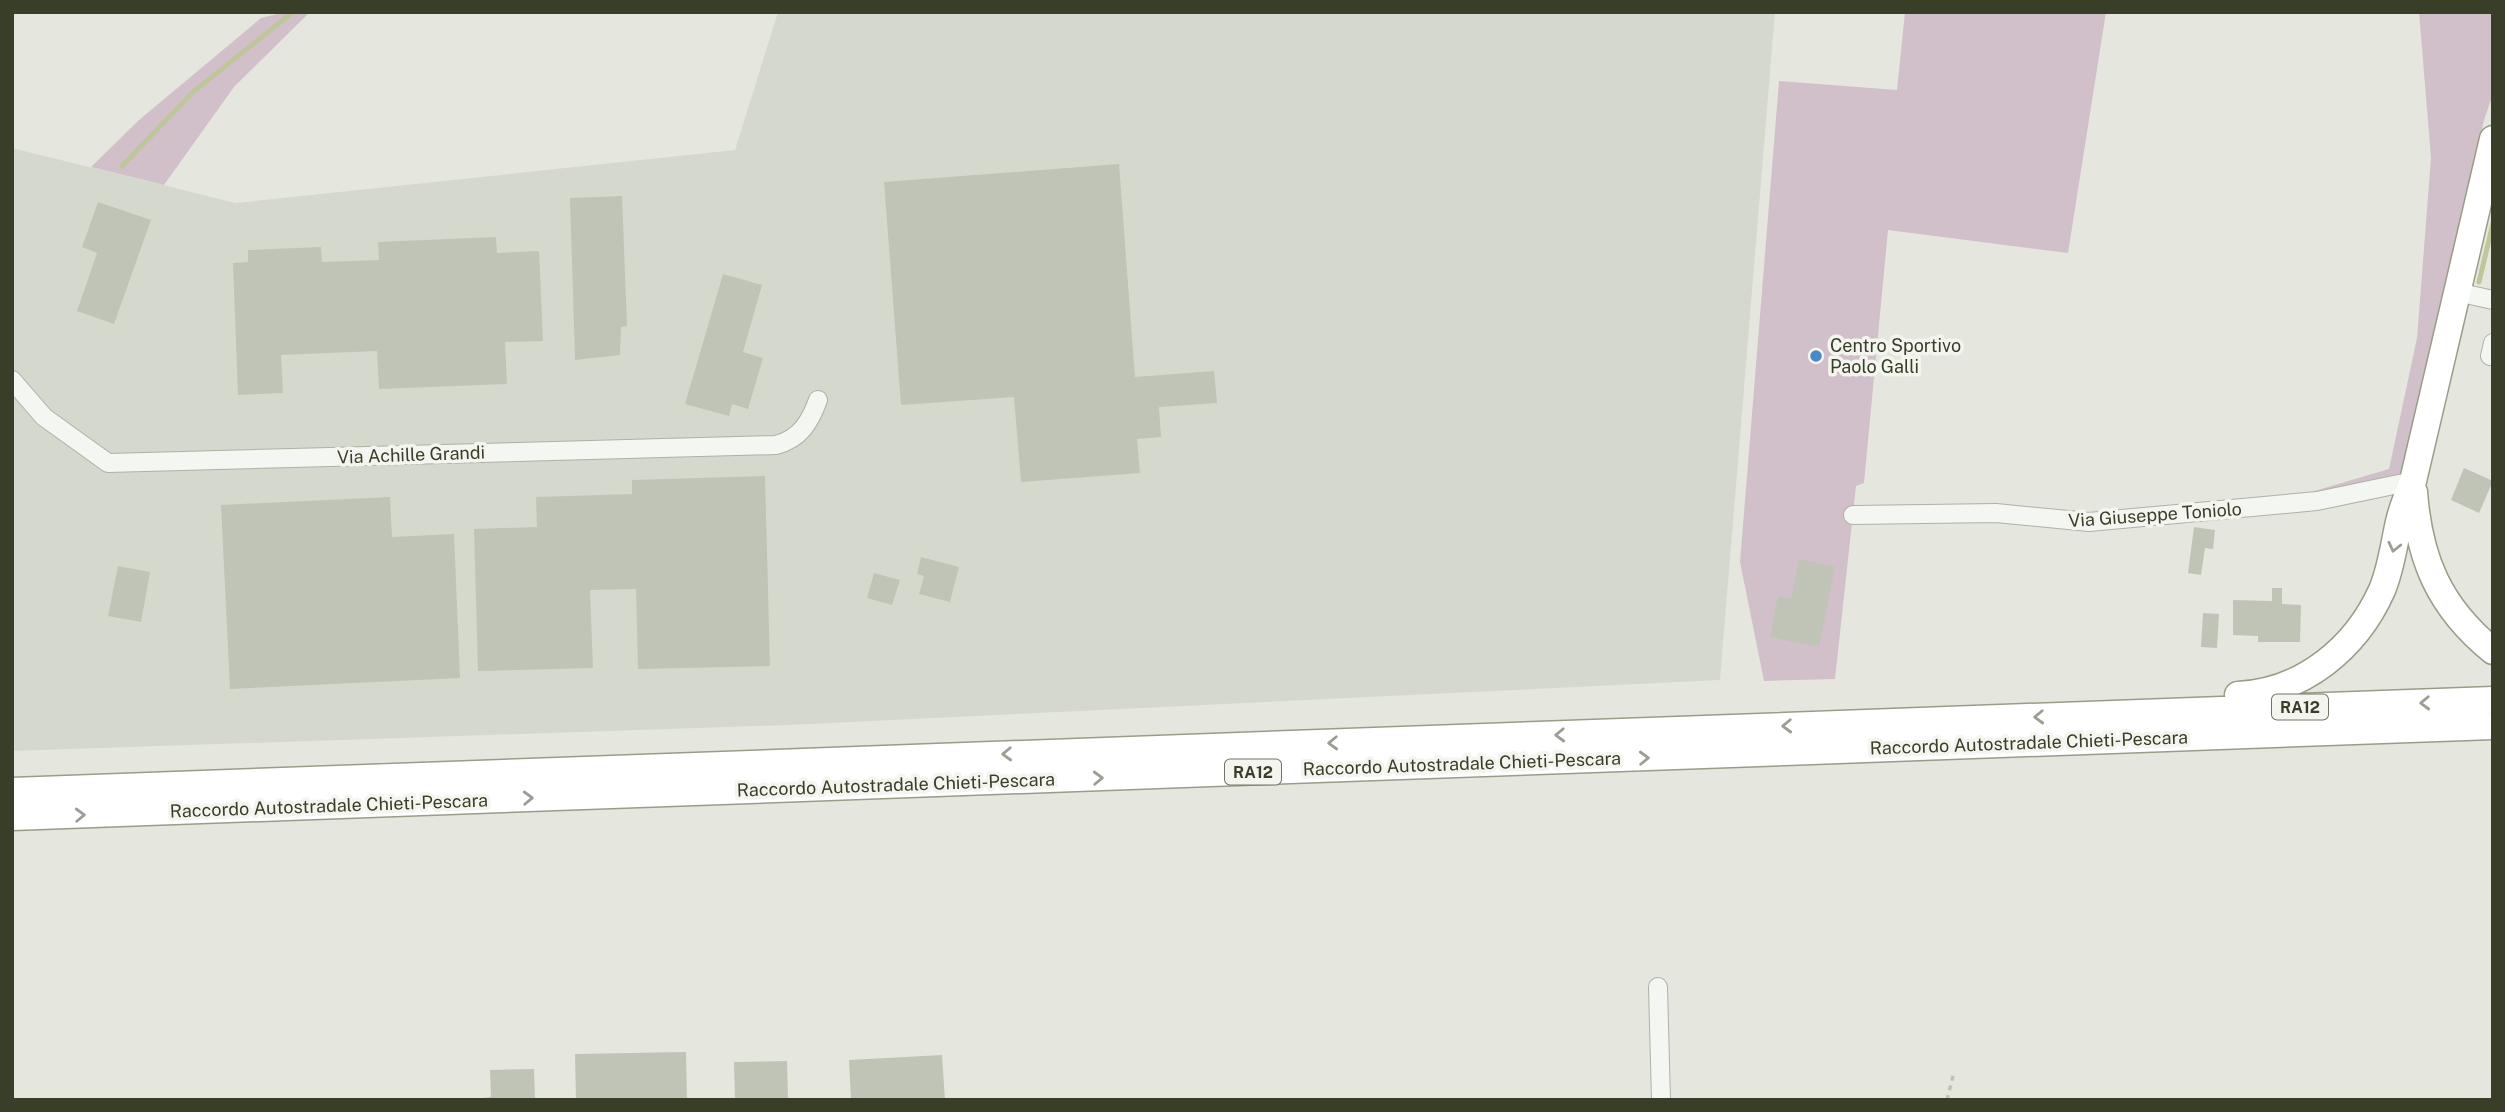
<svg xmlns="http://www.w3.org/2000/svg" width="2505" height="1112" font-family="'Public Sans',sans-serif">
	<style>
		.built { fill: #d5d9cd }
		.green { fill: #d1c0ca }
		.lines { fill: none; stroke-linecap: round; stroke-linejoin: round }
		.stream { stroke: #bfc69b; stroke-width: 5 }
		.building { fill: #c0c4b6 }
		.minor-casing { stroke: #aeb1a4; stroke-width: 20 }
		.highway-casing { stroke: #989d87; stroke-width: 29 }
		.path { stroke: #bfc2b9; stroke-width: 3.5; stroke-dasharray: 5 5; stroke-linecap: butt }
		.minor { stroke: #f4f6f1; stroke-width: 18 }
		.highway { stroke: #fff; stroke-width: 26 }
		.oneway { stroke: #9c9e94 }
		.poi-dot { fill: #4889c7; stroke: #f3f5ee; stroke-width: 2.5 }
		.labels { text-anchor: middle; stroke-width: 7; stroke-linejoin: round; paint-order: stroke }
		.shield { fill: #f3f5ee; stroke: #707563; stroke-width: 2 }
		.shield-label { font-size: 16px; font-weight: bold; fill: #383e28 }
		.poi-label { font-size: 18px; fill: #383e28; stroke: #f3f5ee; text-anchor: start }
		.street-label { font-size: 18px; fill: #383e28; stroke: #f3f5ee }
	</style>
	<rect width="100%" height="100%" fill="#e5e7df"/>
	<path class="built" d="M778 12H1775L1720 680 789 725 12 751V148L236 203 735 150Z"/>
	<path class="green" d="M286 12H310L234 87 164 185 91 167 139 120 261 18Z
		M1905 12H2106L2068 253 1888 230 1864 483 1856 486 1835 679 1764 681 1740 562 1779 81 1897 90Z
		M2419 12H2493V94L2484 120 2406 475 2311 492 2389 469 2417 338 2431 158Z"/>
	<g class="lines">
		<path class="stream" d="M122 166 193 92 293 12
			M2479 282 2493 223"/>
	</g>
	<path class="building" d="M1119 164 1135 377 1214 371 1217 403 1159 407 1161 437 1137 439 1140 473 1021 482 1014 397 901 405 884 182Z
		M622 196 627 326 621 327 620 355 575 360 570 198Z
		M98 202 151 220 114 324 77 311 97 253 82 247Z
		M496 237 497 253 539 251 543 341 505 342 507 384 379 389 377 351 281 355 283 393 238 395 233 263 248 262V250L321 247 322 262 379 260 378 242Z
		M723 274 762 285 743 352 763 358 748 409 732 404 729 416 685 404Z
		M2464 468 2493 481 2479 513 2451 500Z
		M765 476 770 666 638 669 636 589 590 590 593 668 478 671 474 529 537 527 536 497 632 494V480Z
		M390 497 392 537 454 534 460 678 230 689 221 505Z
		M2194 527 2215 530 2213 549 2205 548 2201 575 2188 573Z
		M921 557 959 567 950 602 919 594 924 576 917 574Z
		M1799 559 1835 567 1819 647 1770 637 1778 596 1791 599Z
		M118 566 150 572 141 622 108 616Z
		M874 573 900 580 892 605 867 598Z
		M2272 588H2282V604L2301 605 2300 642H2258V636L2233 635V600L2272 601Z
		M2203 613 2219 614 2217 648 2201 647Z
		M686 1052 687 1100H576L575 1054Z
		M942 1055 945 1100H851L849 1060Z
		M787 1061 788 1100H735L734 1062Z
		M534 1069 535 1100H468L491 1097 490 1070Z"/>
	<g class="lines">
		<defs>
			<path id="minor" d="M2457 292 2493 300
				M2490 356 2493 343
				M12 380 44 417 108 463 776 445C800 439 810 422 818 400
				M1853 515 1996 513 2089 522 2317 501 2413 481
				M1658 987 1661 1100"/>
			<path id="highway" d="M2414 492C2419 559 2439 607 2493 651
				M2238 695C2303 692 2356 648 2382 590 2391 569 2394 544 2399 522 2402 508 2408 495 2413 481L2493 139
				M12 791 2493 700
				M12 817 2493 726"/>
		</defs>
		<use href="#minor" class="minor-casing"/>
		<use href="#highway" class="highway-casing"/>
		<path class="path" d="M1947 1100 1954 1072"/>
		<use href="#minor" class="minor"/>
		<use href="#highway" class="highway"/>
	</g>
	<defs><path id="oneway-chevron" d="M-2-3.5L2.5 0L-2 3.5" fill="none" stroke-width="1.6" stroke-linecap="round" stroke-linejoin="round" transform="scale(1.75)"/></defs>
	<g class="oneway">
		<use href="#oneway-chevron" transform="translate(2394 547) rotate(103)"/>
		<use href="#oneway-chevron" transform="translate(2425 703) rotate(178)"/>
		<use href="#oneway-chevron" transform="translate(2039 717) rotate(178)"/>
		<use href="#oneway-chevron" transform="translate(1787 726) rotate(178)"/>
		<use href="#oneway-chevron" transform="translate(1560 735) rotate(178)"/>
		<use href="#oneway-chevron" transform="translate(1333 743) rotate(178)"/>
		<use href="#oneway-chevron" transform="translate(1007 754) rotate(178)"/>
		<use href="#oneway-chevron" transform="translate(1644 758) rotate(-2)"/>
		<use href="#oneway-chevron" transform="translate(1098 778) rotate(-2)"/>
		<use href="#oneway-chevron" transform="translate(528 798) rotate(-2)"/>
		<use href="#oneway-chevron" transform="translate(80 815) rotate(-2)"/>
	</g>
	<circle class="poi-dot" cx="1816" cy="356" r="7"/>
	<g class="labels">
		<g class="shield">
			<rect x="2272" y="694.5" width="56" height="25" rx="5"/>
			<rect x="1225" y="759.5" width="56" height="25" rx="5"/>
		</g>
		<g class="shield-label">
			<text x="2300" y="713">RA12</text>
			<text x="1253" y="778">RA12</text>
		</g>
		<g class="poi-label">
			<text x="1830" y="352">Centro Sportivo<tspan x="1830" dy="21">Paolo Galli</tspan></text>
		</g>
		<g class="street-label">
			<text transform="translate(411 455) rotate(-2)" y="6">Via Achille Grandi</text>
			<text transform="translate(2155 515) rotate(-4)" y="6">Via Giuseppe Toniolo</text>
			<text transform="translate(2029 743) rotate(-2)" y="6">Raccordo Autostradale Chieti-Pescara</text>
			<text transform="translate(1462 764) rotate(-2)" y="6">Raccordo Autostradale Chieti-Pescara</text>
			<text transform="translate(896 785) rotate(-2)" y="6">Raccordo Autostradale Chieti-Pescara</text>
			<text transform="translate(329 806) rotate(-2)" y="6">Raccordo Autostradale Chieti-Pescara</text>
		</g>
	</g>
	<rect width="2505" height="1112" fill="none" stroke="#383e28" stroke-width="28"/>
</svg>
